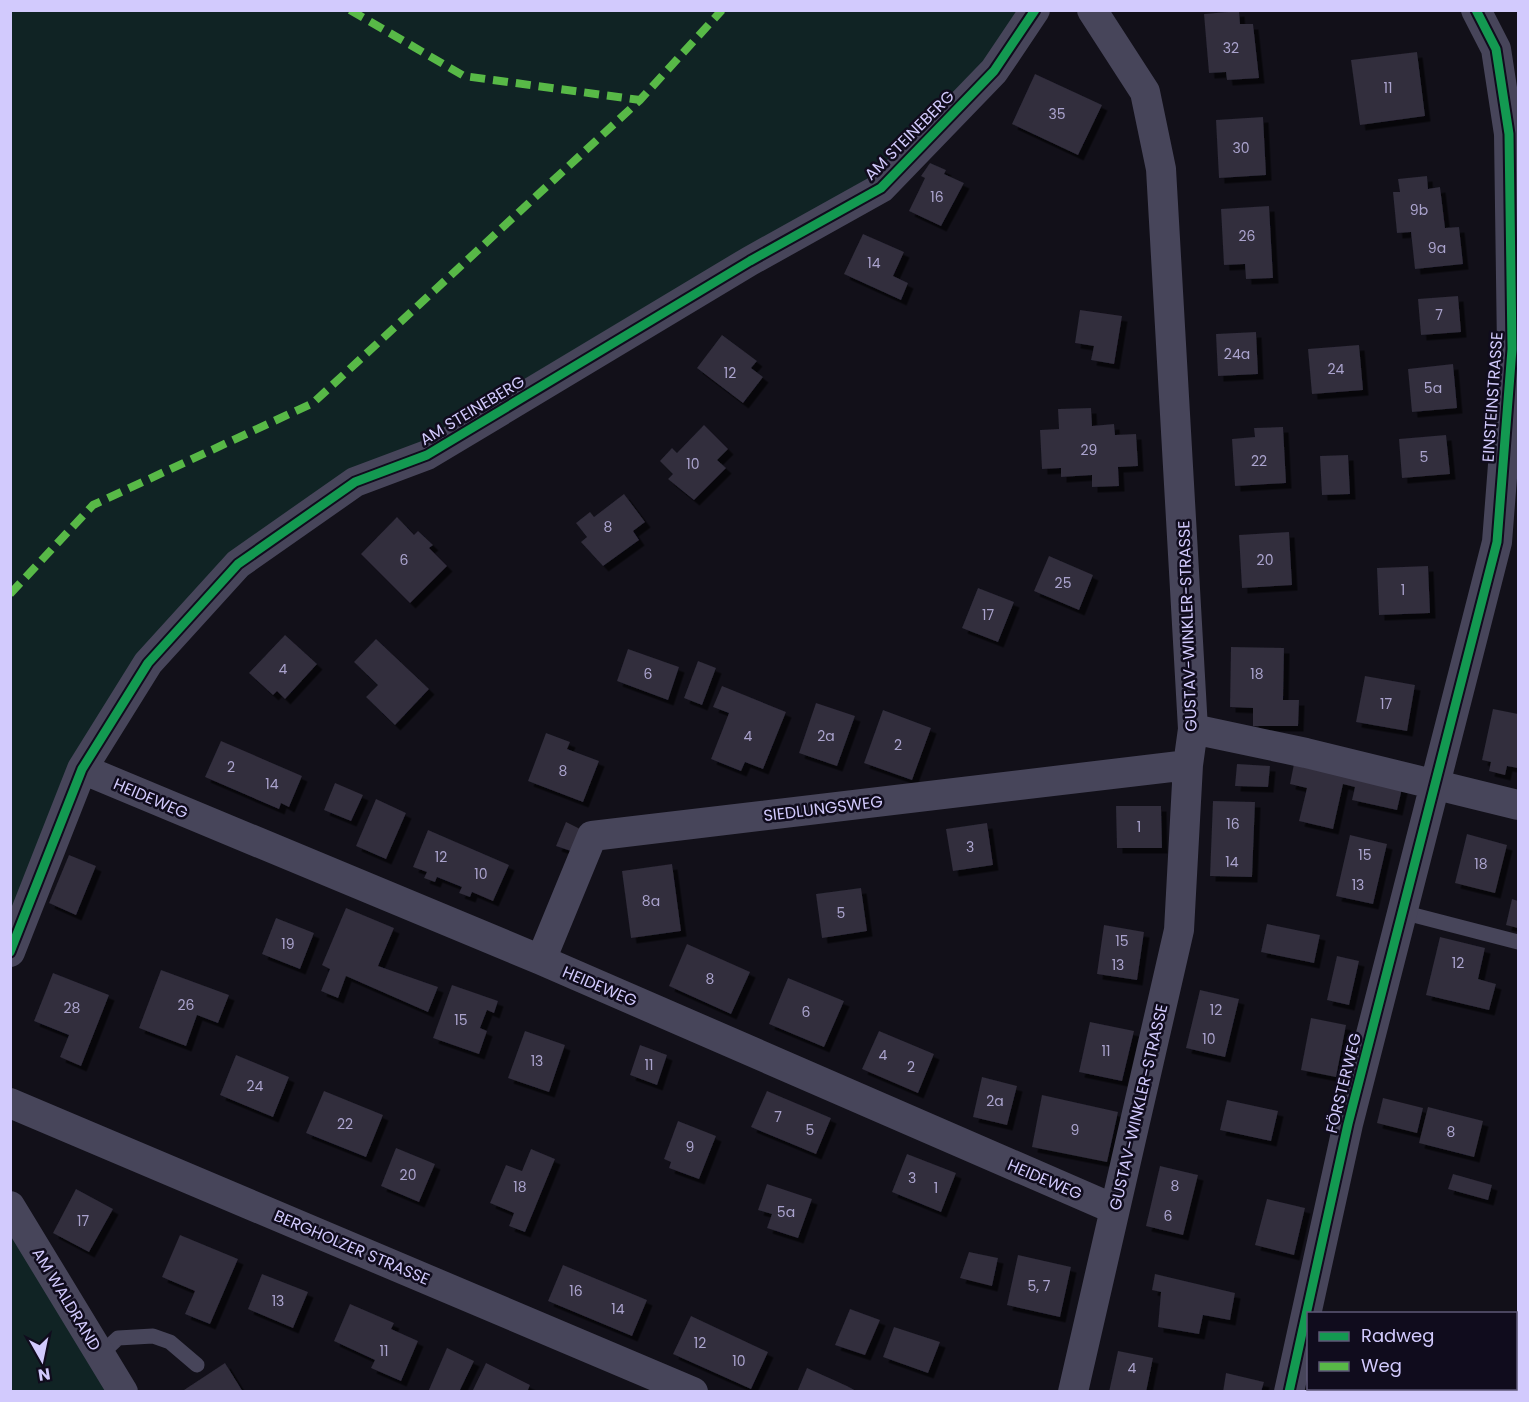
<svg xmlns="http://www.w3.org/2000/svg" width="1529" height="1402" font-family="Poppins,sans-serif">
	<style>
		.green { fill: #102324 }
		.building { fill: #302d3c; filter: url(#shadow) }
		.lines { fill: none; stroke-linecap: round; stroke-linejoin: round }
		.lane { stroke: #47455a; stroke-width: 15 }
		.street { stroke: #47455a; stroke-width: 30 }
		.quiet { stroke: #58b947; stroke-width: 8; stroke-dasharray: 15 8; stroke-linecap: butt }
		.cycleway-casing { stroke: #100c1d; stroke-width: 13 }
		.cycleway { stroke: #139951; stroke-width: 9 }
		.labels { text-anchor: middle; stroke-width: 5; stroke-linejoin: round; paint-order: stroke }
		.number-label { font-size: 14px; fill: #aaa3cd }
		.street-label { font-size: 16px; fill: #d2cafd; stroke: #100c1d }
	</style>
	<defs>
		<filter id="shadow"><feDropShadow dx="5.5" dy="5.5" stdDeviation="0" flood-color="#0009"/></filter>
	</defs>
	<rect width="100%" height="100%" fill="#121019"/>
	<path class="green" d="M11 11H1035L881 188 355 482 148 663 11 952Z
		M10 1206 123 1391H11Z"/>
	<path class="building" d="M1239 11 1240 24H1253L1259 78 1227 80 1226 72 1209 73 1204 14Z
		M1417 52 1425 116 1360 125 1351 60Z
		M1035 74 1102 105 1078 155 1012 124Z
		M1263 117 1266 175 1219 178 1216 120Z
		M930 163 946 170 944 174 964 183 941 226 909 211 925 178 921 176Z
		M1427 176 1428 189 1440 187 1445 228 1459 227 1463 264 1415 269 1411 232 1397 233 1393 192H1400L1398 179Z
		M1269 206 1273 278 1246 279 1245 264 1224 265 1221 209Z
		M863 234 904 252 893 276 908 283 901 300 844 274Z
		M1458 296 1461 332 1421 335 1418 299Z
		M1080 310 1122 316 1114 364 1091 360 1094 346 1075 343Z
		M1256 332 1258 374 1218 376 1216 334Z
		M722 335 757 361 751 368 763 377 743 403 697 368Z
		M1359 345 1363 390 1312 394 1308 349Z
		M1453 364 1457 408 1412 412 1408 369Z
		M1091 408 1092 426 1114 424 1115 435 1136 434 1138 466 1118 467 1119 486 1092 487V475L1061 477V468L1042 469 1040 430 1059 429 1058 409Z
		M704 425 728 449 717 460 726 468 694 500 668 479 673 474 660 461 672 448 677 453Z
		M1283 427 1286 483 1235 486 1232 439 1255 437 1254 428Z
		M1446 435 1450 474 1402 478 1399 439Z
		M1348 455 1350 494 1322 495 1320 456Z
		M624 494 645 522 633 531 639 540 603 566 581 542 587 537 576 523 590 512 594 517Z
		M397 517 414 535 418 531 433 545 429 548 447 566 410 603 361 554Z
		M1289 532 1292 585 1242 588 1239 535Z
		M1049 556 1093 575 1079 610 1034 591Z
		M1428 566 1430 613 1379 615 1377 568Z
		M978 588 1014 602 998 642 962 628Z
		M285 635 317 664 285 699 277 691 273 695 249 673Z
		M376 639 429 689 395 725 366 697 378 685 354 662Z
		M1231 647 1284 648 1283 700H1299L1298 726H1253V708L1230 707Z
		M628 649 679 667 668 700 617 681Z
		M698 661 716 668 702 705 684 698Z
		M1365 676 1415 685 1407 731 1356 722Z
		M722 686 786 712 763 769 745 762 741 771 711 759 729 713 713 707Z
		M816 703 855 716 837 766 799 753Z
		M1493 709 1518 714V768L1507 766 1505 775 1489 771 1491 762 1482 760Z
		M883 710 931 728 912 780 864 763Z
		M546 733 570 742 567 749 599 761 583 802 528 781Z
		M221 741 302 776 289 807 281 803 279 809 205 777Z
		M1295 759 1403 784 1397 810 1352 800 1355 787 1343 784 1333 829 1299 821 1307 788 1290 784Z
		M1237 764 1270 766 1268 787 1235 786Z
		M335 783 363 795 351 821 324 810Z
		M376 799 406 813 386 859 356 846Z
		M1213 801 1255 802 1252 877 1210 876Z
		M1116 806H1161L1162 848H1117Z
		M566 822 580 829 571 851 556 846Z
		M987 823 993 865 953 871 946 829Z
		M428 830 509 865 493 901 472 892 470 897 459 893 462 887 437 877 435 882 424 878 427 872 413 867Z
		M1467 834 1507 845 1495 893 1455 883Z
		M1350 835 1387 844 1373 904 1336 896Z
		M69 855 96 866 76 915 49 903Z
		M672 864 681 931 631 938 622 871Z
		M861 888 867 931 822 938 816 894Z
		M1512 899 1518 901V928L1506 925Z
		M346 908 394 928 378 966 438 987 428 1012 346 976 338 998 321 991 330 969 322 965Z
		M276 918 314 933 300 969 262 954Z
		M1267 924 1320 935 1314 963 1261 952Z
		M1104 925 1144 932 1137 980 1097 974Z
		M1440 937 1485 948 1478 979 1496 984 1489 1010 1426 995Z
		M687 944 750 972 731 1014 669 986Z
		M1337 956 1359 961 1349 1005 1327 1000Z
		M161 970 229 995 218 1023 197 1015 186 1046 139 1028Z
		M53 973 109 995 81 1066 60 1057 69 1035 34 1021Z
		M788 978 844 1001 824 1047 769 1024Z
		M452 985 498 1001 494 1013 487 1010 480 1028 487 1031 479 1054 433 1038Z
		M1200 990 1239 999 1225 1057 1186 1048Z
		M1311 1018 1346 1025 1336 1077 1301 1070Z
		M1090 1022 1134 1031 1122 1081 1079 1072Z
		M525 1031 565 1045 549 1092 508 1078Z
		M879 1031 934 1054 918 1093 862 1069Z
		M640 1045 667 1055 657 1085 630 1075Z
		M236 1055 289 1077 273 1117 220 1095Z
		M982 1077 1017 1086 1007 1125 973 1117Z
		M324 1091 383 1115 366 1157 306 1133Z
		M767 1091 831 1118 816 1154 751 1127Z
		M1042 1095 1118 1112 1107 1162 1032 1147Z
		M1383 1098 1423 1108 1417 1133 1377 1123Z
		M1227 1100 1278 1111 1271 1141 1220 1130Z
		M1428 1107 1483 1121 1474 1157 1419 1143Z
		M678 1121 716 1136 699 1179 669 1168 671 1162 664 1159Z
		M396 1148 435 1164 419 1202 381 1186Z
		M531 1149 555 1159 525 1232 509 1226 514 1213 490 1203 506 1165 522 1171Z
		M907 1154 956 1173 941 1212 892 1192Z
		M1160 1166 1198 1175 1183 1235 1146 1226Z
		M1453 1174 1492 1185 1488 1200 1448 1189Z
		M767 1184 812 1199 798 1238 767 1228 772 1214 758 1210Z
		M76 1189 113 1209 89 1252 53 1233Z
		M1267 1199 1305 1208 1294 1255 1255 1245Z
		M180 1235 238 1259 210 1324 185 1314 195 1291 162 1277Z
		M969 1252 998 1258 992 1286 960 1278Z
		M1018 1255 1071 1267 1060 1317 1007 1305Z
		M563 1265 647 1300 632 1336 548 1301Z
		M262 1274 308 1292 293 1328 248 1309Z
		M1155 1274 1235 1293 1230 1320 1203 1315 1199 1334 1158 1327 1161 1292 1152 1290Z
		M350 1304 394 1323 391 1329 418 1341 401 1381 371 1368 375 1360 334 1341Z
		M850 1309 880 1320 865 1355 835 1345Z
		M691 1316 768 1352 751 1389 673 1354Z
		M894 1327 940 1342 928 1373 883 1357Z
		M447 1348 474 1361 459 1392H428Z
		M1118 1351 1153 1358 1146 1392H1109Z
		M225 1363 243 1392H181Z
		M486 1363 530 1385 527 1392H472Z
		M807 1368 847 1386 858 1392H797Z
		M1226 1373 1264 1382 1261 1392H1223Z
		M1346 1389H1399L1398 1392H1345Z"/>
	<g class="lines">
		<path class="lane" d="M1402 912 1518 942
			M101 1354 118 1338 153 1336 170 1342 197 1365"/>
		<path class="street" d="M1193 729 1306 753 1518 805
			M82 769 541 960 1114 1209
			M10 952 82 769 148 663 238 564 355 482 427 455 750 261 881 188 994 71 1035 10
			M541 960 592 836 1188 765
			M10 1103 693 1392
			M10 1206 123 1392
			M1073 1392 1179 930 1188 765 1193 729 1161 169 1145 92 1092 10
			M1289 1392 1348 1124 1497 542 1512 349 1509 134 1496 49 1476 10"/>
		<path class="quiet" d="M350 10 464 76 640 100
			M10 594 93 505 313 403 640 100 722 10"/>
		<defs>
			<path id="cycleway" d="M10 952 82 769 148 663 238 564 355 482 427 455 750 261 881 188 994 71 1035 10
				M1289 1392 1348 1124 1497 542 1512 349 1509 134 1496 49 1476 10"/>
		</defs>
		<use href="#cycleway" class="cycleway-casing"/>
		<use href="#cycleway" class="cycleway"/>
	</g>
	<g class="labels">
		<g class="number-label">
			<text x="1231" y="53">32</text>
			<text x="1388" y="93">11</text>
			<text x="1057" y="119">35</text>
			<text x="1241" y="153">30</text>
			<text x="937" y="202">16</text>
			<text x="1419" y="215">9b</text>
			<text x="1247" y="241">26</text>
			<text x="1437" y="253">9a</text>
			<text x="874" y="268">14</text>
			<text x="1439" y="320">7</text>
			<text x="1237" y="359">24a</text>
			<text x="1336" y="374">24</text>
			<text x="730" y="378">12</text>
			<text x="1433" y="393">5a</text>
			<text x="1089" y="455">29</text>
			<text x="1424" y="462">5</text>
			<text x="1259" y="466">22</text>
			<text x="693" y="469">10</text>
			<text x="608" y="532">8</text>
			<text x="404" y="565">6</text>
			<text x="1265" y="565">20</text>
			<text x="1063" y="588">25</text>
			<text x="1403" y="595">1</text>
			<text x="988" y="620">17</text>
			<text x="283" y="674">4</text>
			<text x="648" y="679">6</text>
			<text x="1257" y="679">18</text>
			<text x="1386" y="709">17</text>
			<text x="748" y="741">4</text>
			<text x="826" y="741">2a</text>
			<text x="898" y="750">2</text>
			<text x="231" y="772">2</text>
			<text x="563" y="776">8</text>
			<text x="272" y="789">14</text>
			<text x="1233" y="829">16</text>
			<text x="1139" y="832">1</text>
			<text x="970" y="852">3</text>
			<text x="1365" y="860">15</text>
			<text x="441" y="862">12</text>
			<text x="1232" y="867">14</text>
			<text x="1481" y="869">18</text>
			<text x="481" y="879">10</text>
			<text x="1358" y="890">13</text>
			<text x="651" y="906">8a</text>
			<text x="841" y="918">5</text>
			<text x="1122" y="946">15</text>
			<text x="288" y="949">19</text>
			<text x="1458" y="968">12</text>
			<text x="1118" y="970">13</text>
			<text x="710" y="984">8</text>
			<text x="186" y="1010">26</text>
			<text x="72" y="1013">28</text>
			<text x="1216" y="1015">12</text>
			<text x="806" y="1017">6</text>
			<text x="461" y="1025">15</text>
			<text x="1209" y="1044">10</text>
			<text x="1106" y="1056">11</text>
			<text x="883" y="1060">4</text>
			<text x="537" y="1066">13</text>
			<text x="649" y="1070">11</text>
			<text x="911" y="1072">2</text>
			<text x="255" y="1091">24</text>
			<text x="995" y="1106">2a</text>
			<text x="778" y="1122">7</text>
			<text x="345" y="1129">22</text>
			<text x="810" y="1135">5</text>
			<text x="1075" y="1135">9</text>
			<text x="1451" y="1137">8</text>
			<text x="690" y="1152">9</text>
			<text x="408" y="1180">20</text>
			<text x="912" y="1183">3</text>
			<text x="1175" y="1191">8</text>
			<text x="520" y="1192">18</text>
			<text x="936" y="1193">1</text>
			<text x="786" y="1217">5a</text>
			<text x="1168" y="1221">6</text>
			<text x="83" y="1226">17</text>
			<text x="1039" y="1291">5, 7</text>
			<text x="576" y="1296">16</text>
			<text x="278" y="1306">13</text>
			<text x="618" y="1314">14</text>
			<text x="700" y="1348">12</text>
			<text x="384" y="1356">11</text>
			<text x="739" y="1366">10</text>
			<text x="1132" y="1373">4</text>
		</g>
		<g class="street-label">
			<text transform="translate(909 135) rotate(-45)" y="6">AM STEINEBERG</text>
			<text transform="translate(1492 397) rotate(-86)" y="6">EINSTEINSTRASSE</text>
			<text transform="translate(472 410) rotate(-31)" y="6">AM STEINEBERG</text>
			<text transform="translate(1187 626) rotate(-92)" y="6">GUSTAV-WINKLER-STRASSE</text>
			<text transform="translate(151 798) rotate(23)" y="6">HEIDEWEG</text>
			<text transform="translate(823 808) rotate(-7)" y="6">SIEDLUNGSWEG</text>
			<text transform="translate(600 986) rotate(23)" y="6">HEIDEWEG</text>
			<text transform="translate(1343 1083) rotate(-76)" y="6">FÖRSTERWEG</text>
			<text transform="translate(1138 1107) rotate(-77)" y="6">GUSTAV-WINKLER-STRASSE</text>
			<text transform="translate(1045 1179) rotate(23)" y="6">HEIDEWEG</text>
			<text transform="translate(352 1247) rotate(23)" y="6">BERGHOLZER STRASSE</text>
			<text transform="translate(67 1299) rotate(59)" y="6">AM WALDRAND</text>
		</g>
	</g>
	<rect width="1529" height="1402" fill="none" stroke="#d2cafd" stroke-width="24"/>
	<rect x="1307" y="1312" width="210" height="78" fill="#100c1d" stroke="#5e5877" stroke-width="1.5"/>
	<rect x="1319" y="1332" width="30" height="9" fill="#139951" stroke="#5e5877" stroke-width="1.5"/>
	<text x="1361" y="1342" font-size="18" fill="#d2cafd">Radweg</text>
	<rect x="1319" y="1362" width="30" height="9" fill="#58b947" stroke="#5e5877" stroke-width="1.5"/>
	<text x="1361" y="1372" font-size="18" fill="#d2cafd">Weg</text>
	<g transform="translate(42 1360) rotate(171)" stroke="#100c1d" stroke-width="4.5" paint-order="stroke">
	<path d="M0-4.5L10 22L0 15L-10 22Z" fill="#d2cafd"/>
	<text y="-9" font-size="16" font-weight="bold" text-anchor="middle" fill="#d2cafd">N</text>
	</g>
</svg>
